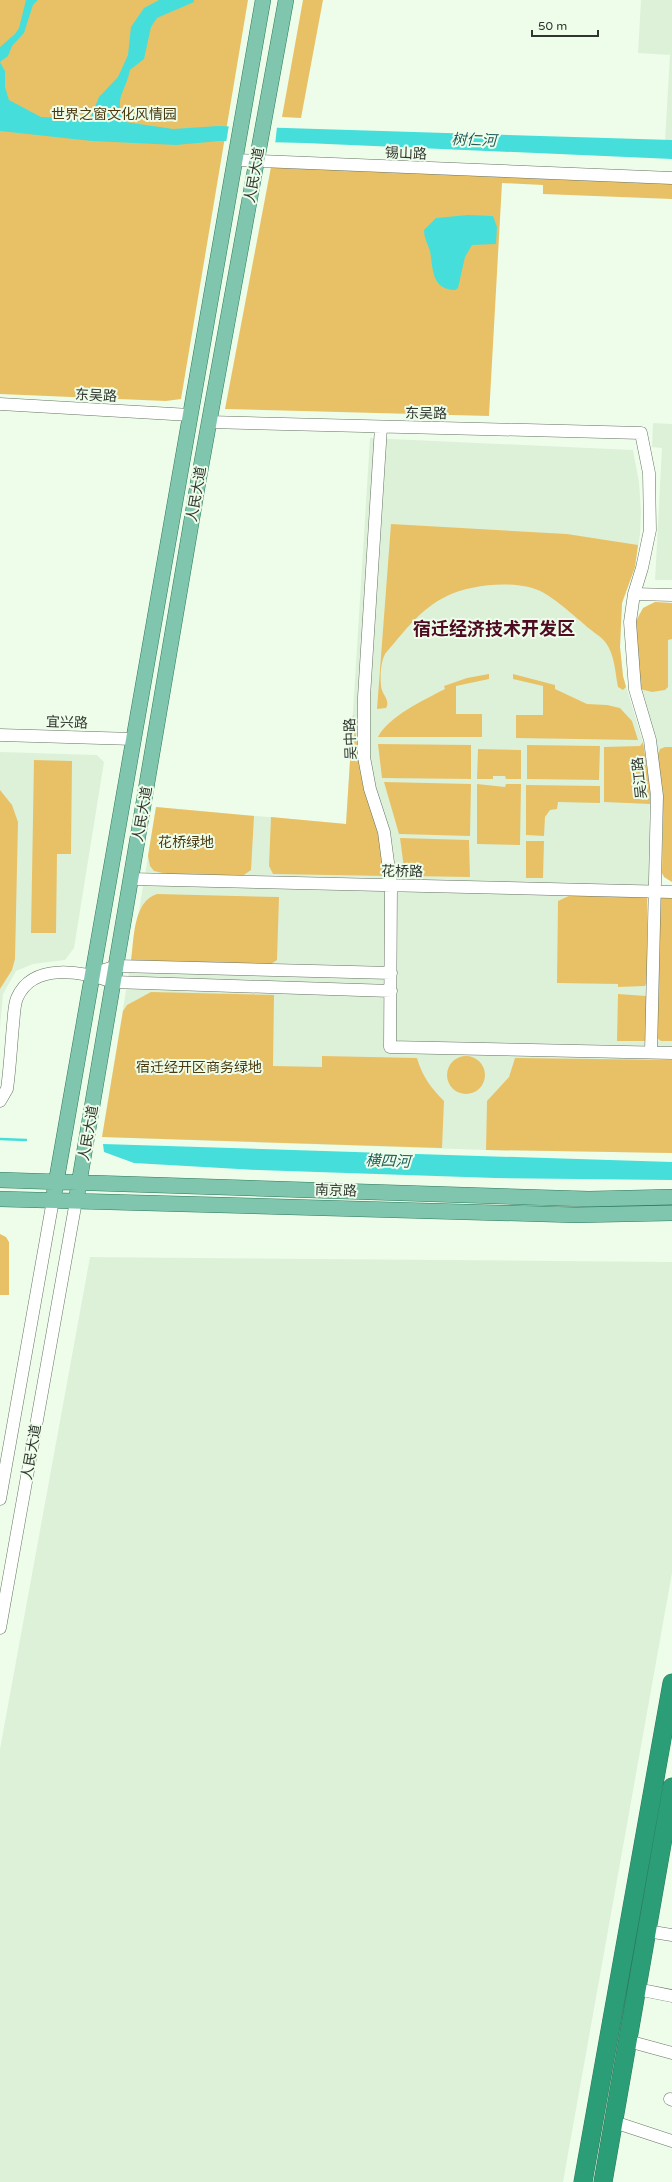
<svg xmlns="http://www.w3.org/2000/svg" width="672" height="2182" font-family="'Varela Round','Noto Sans SC',sans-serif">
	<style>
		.built { fill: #ddf1d9 }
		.green { fill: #e8c167 }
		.water { fill: #46deda }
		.pier { fill: #eefdea }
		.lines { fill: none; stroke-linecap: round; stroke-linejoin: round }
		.stream { stroke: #46deda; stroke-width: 2.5 }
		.minor-casing { stroke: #667363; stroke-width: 13 }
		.major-casing { stroke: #2d7a5e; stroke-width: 16 }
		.highway-casing { stroke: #2d7a5e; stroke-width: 19 }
		.minor { stroke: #fff; stroke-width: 12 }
		.major { stroke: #80c5ad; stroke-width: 15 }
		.highway { stroke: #2b9e77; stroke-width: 18 }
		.labels { text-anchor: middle; stroke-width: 4; stroke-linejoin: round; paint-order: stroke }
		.park-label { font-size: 14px; fill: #4a390f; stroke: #eefdea }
		.street-label { font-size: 14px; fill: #30362f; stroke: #eefdea }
		.water-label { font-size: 15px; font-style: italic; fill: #1f5d5b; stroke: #eefdea }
		.district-label { font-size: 18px; font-weight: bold; fill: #4f0b22; stroke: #eefdea }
	</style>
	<rect width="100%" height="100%" fill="#eefdea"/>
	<path class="built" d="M641 0H672V140H665L670 55 638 53Z
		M653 423 672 424V580H655L662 448 652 447Z
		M370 438 633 450 639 482 641 512 640 534 635 567 622 603 620 647 623 676 643 742 647 764 650 787 649 883 672 895V1153L486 1150 102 1137 156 807 346 824Z
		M655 602 672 603V882L664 877 662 873 663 799 640 689 639 614 648 605Z
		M0 752 97 755 104 762 74 948 65 960 33 964 16 971 3 994 0 1027Z
		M90 1257 672 1262V1573L563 2182H0V1749Z"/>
	<path class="green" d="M0 0H248L181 399 166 401 0 394Z
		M303 0H323L301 118 282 117Z
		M271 167 672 183V199L543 194V185L502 183 489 416 225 409Z
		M391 524 567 534 638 545 635 567 622 603 620 647 623 676 626 687 623 690 618 687C615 672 615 656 606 643 601 636 591 631 585 625 572 614 559 602 544 593 520 579 471 584 447 596 421 608 403 633 385 654 381 662 380 675 381 685 381 694 391 700 386 708L377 709Z
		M655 602 672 603V639L668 640V687L665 690 652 692 640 689 635 623 643 608Z
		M489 674V679L456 686V714H482V737H378C389 716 424 700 445 689L444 686 467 678Z
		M513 674 555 685V689L587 704 607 705 620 708 632 721 638 740 516 738V715H543V686L513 679Z
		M353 714 361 775 365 793 379 825 387 876 273 874 269 866 271 817 346 824Z
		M643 742 650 787V804L604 802V747L640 746Z
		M378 744 471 745V779L382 778Z
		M527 745 600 746 599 780 527 779Z
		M665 747H672V882L664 877 662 873 663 800 657 756 660 749Z
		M478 749 521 750V779H506L505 776H493V779H477Z
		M34 760 72 761 71 854H57L56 933H31Z
		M384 782 471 784 470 836 399 834Z
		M477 784 505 787 506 784H521L520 845 477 844Z
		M526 785 600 786V803L558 802 557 809 550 810 545 817 544 836 526 835Z
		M0 790 12 805 18 822 15 959 12 970 0 989Z
		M156 807 254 816 251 870 241 877 167 874 154 871 150 866 148 856Z
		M400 838 469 840 470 877 405 876Z
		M526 841H544L543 878H526Z
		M157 894 279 897 277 960 268 966 131 961C134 939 133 901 157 894Z
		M571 895 644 896 647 898V982L645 986 618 987V984L557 983 558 901Z
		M672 895V1041H661L657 1038 659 897Z
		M151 992 274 995 273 1066 322 1067V1056L417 1058C422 1076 431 1088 444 1101L442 1148 102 1137 123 1011 127 1005Z
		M618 994 646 996V1041H617Z
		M447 1075a19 19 0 1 1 38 0a19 19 0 1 1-38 0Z
		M515 1058 672 1060V1153L486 1150 487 1101 509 1077Z
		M0 1234 6 1237 9 1242V1295H0Z"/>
	<path class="water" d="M26 0H38L33 5 24 33 12 46 8 56 0 62 5 71V87L9 100 41 117 90 119 99 97 118 77 128 55 131 27 144 8 159 0H194V2L157 18 151 27 144 59 130 70C125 94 113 98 125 122L173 129 218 126 672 140V159L305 143 220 141 176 145 92 141 0 131V47L15 34 19 28Z
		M468 215 493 216 497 227 496 244 472 245 465 257 458 288 455 290C431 290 433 267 430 251 428 244 424 238 424 230L436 218Z
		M103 1144 672 1162V1180L495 1178 258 1170 134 1163 104 1152Z"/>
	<path class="pier" d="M229 125 277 127 275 145 226 143Z"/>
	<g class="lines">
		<path class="stream" d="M0 1139 26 1140"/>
		<defs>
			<path id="minor" d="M235 160 672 178
				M0 404 190 415
				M209 422 641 433 649 473 650 530 642 568 634 594 630 622 635 689 650 740 657 796 651 1052
				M381 427 364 697V757L370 789 384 832 391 885 390 1047 672 1053
				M634 594 672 595
				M0 735 134 739
				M131 879 672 892
				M92 974 117 966 391 973
				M0 1101 7 1089C10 1068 11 1046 13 1025 14 1016 14 1005 17 998 33 961 84 972 113 982L391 991
				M0 1499 53 1200
				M0 1628 76 1201
				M647 1931 672 1935
				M637 1989 672 1996
				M628 2041 672 2053
				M670 2099 672 2100
				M614 2122 672 2141"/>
			<path id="major" d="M0 1180 589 1199 672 1197
				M0 1199 576 1215 672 1213
				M53 1200 263 0
				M76 1201 198 483 286 0"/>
			<path id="highway" d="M583 2182 672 1683
				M603 2182 672 1787"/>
		</defs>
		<use href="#minor" class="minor-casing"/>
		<use href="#major" class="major-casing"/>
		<use href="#highway" class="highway-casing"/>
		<use href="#minor" class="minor"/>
		<use href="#major" class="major"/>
		<use href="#highway" class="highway"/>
	</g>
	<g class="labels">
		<g class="park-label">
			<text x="114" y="119">世界之窗文化风情园</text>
			<text x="186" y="847">花桥绿地</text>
			<text x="199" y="1072">宿迁经开区商务绿地</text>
		</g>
		<g class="street-label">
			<text transform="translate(406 153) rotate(2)" y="5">锡山路</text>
			<text transform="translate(254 175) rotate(-80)" y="5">人民大道</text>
			<text transform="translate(96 395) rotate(3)" y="5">东吴路</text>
			<text transform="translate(426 413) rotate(1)" y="5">东吴路</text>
			<text transform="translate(196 494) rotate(-80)" y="5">人民大道</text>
			<text transform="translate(67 722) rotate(2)" y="5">宜兴路</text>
			<text transform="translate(350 739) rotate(-92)" y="5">吴中路</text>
			<text transform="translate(639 778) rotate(-96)" y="5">吴江路</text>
			<text transform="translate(142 814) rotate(-80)" y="5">人民大道</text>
			<text transform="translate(402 871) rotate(1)" y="5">花桥路</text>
			<text transform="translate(88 1133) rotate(-80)" y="5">人民大道</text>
			<text transform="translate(336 1190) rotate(2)" y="5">南京路</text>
			<text transform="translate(31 1452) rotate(-80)" y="5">人民大道</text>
		</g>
		<g class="water-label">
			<text transform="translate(474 140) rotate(2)" y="5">树仁河</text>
			<text transform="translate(388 1161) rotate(2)" y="5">横四河</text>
		</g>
		<g class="district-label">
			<text x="494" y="635">宿迁经济技术开发区</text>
		</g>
	</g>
	<path d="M532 30v6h66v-6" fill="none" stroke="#30362f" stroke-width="2"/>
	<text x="538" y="30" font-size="12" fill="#30362f" stroke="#eefdea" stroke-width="3" paint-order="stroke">50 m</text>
</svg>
